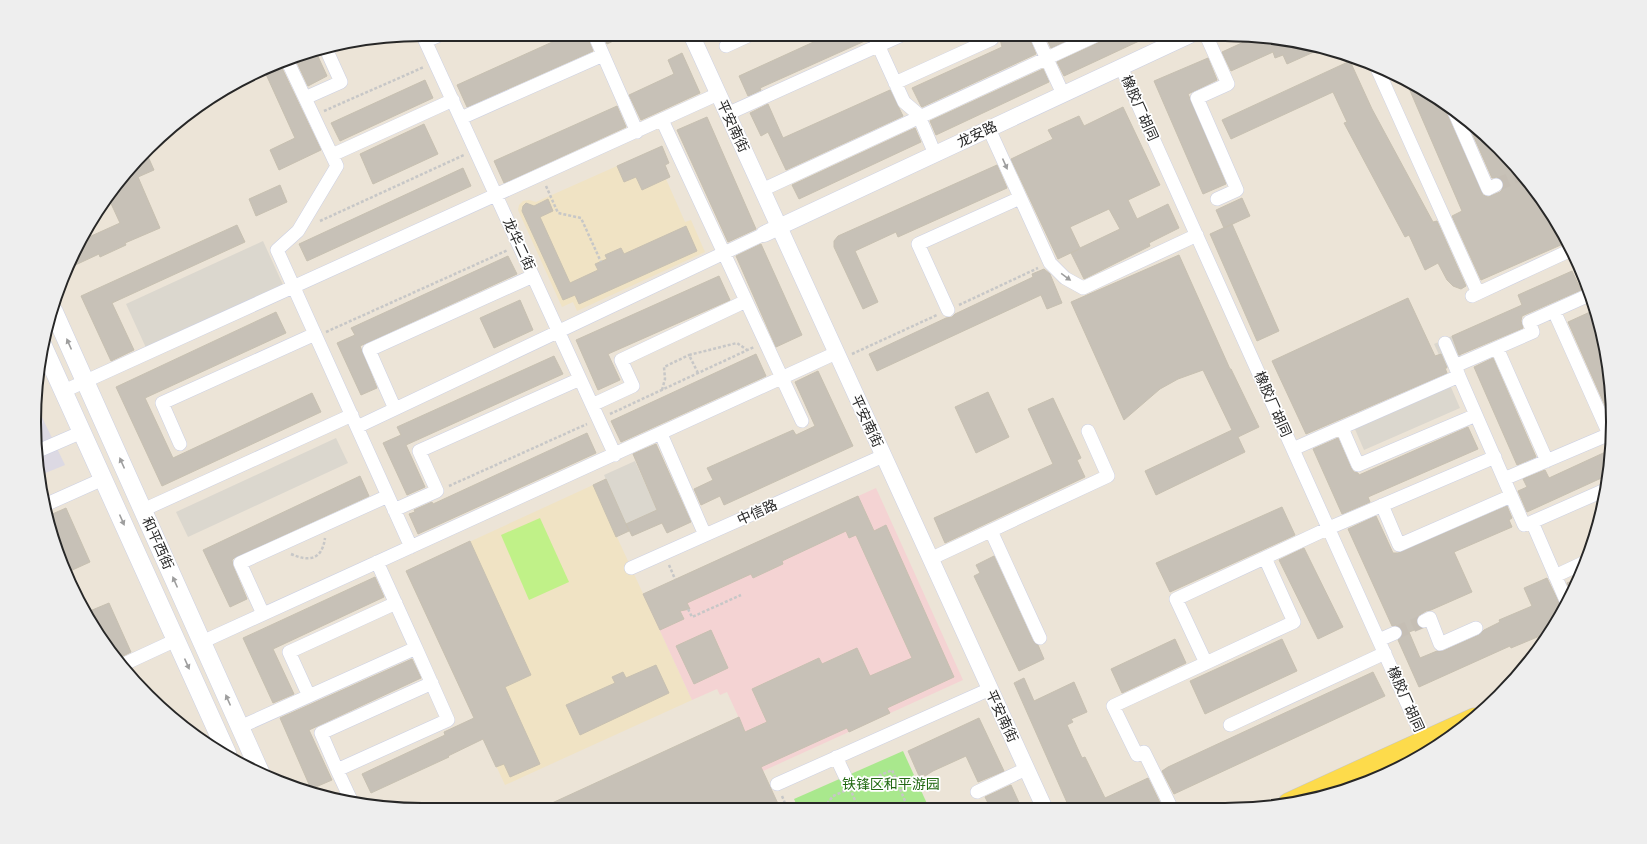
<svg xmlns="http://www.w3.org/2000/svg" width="1647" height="844" font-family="'Source Sans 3','Noto Sans SC',sans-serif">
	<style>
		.industrial { fill: #dcd9e3 }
		.education { fill: #f0e3c4 }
		.medical { fill: #f4d3d3 }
		.green { fill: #a9e88d }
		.pitch { fill: #c0f188 }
		.plaza { fill: #dbd7ce }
		.building { fill: #c7c1b7; stroke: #c7c0b1; fill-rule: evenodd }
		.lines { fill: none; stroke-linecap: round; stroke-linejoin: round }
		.minor-tunnel { stroke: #c5beb4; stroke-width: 13; stroke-dasharray: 13 6; stroke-linecap: butt }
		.minor-casing { stroke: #ccd0e3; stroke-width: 14 }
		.tertiary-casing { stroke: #ccd0e3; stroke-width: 17 }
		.secondary-casing { stroke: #ccd0e3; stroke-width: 19 }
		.primary-casing { stroke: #c7c7c7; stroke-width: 21 }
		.path { stroke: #c7c7c7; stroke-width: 2.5; stroke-dasharray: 3 2; stroke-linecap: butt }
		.minor { stroke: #fff; stroke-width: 13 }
		.tertiary { stroke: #fff; stroke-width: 16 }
		.secondary { stroke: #fff; stroke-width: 18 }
		.primary { stroke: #fddb4b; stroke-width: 20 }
		.oneway { fill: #9e9e9e }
		.labels { text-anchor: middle; stroke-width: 3.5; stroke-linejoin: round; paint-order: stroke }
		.street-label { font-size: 14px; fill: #272727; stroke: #fff }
		.park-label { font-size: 14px; fill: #216912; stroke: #fff }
		.rim { fill: none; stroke: #272727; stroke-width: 2 }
	</style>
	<rect width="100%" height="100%" fill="#ece4d7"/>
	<path class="industrial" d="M39 411 65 465 38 476 37 472Z"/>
	<path class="education" d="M617 166 624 182 636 177 642 190 666 179 685 222 691 220 705 252 577 311 573 302 562 307 518 210 519 205 523 201 529 200 536 202Z
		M593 485 692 700 505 785 406 571Z"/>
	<path class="medical" d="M876 488 963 680 763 771 727 692 720 695 717 689 692 700 643 594Z"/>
	<path class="green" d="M903 751 929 808H798L794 799Z"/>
	<path class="pitch" d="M540 518 569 582 529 600 501 535Z"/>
	<path class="plaza" d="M263 241 284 287 147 350 126 304Z
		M1452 336 1463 360 1445 368 1434 344Z
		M1450 385 1460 408 1364 450 1354 427Z
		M336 438 348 463 188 537 176 512Z
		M635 461 657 510 626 524 604 475Z"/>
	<path class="building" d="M570 34H586L593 51 467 107 457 85Z
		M603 34H628L607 44Z
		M831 34H865L867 40 760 88 761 90 748 96 739 76Z
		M999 35H1028L1036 54 922 107 921 106 912 88 1002 47Z
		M1045 35H1079L1051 48Z
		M1105 35H1152L1064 76 1057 62 1100 42Z
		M1257 36 1262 37 1325 47 1287 64 1283 55 1275 58 1273 52 1231 71 1222 52Z
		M315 50 327 76 308 86 294 56Z
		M682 53 700 93 641 120 629 95 674 74 668 60Z
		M1208 58 1217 80 1188 94 1226 184 1203 194 1154 81Z
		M1350 61 1372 109 1433 222 1437 221 1466 286 1461 289 1453 286 1447 280 1438 263 1425 270 1409 235 1405 237 1344 123 1347 122 1333 92 1231 139 1222 120Z
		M280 64 321 150 279 170 270 150 295 138 265 72Z
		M1043 69 1049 82 936 135 930 121Z
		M1405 79 1446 105V112L1483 195 1488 197 1500 192 1503 189V182L1497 177 1492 178 1466 119 1517 166 1548 210 1563 244 1481 280 1452 216 1462 211Z
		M425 80 433 98 340 141 331 123Z
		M890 90 903 116 786 170 768 132 761 136 750 113 768 104 783 138Z
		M617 106 626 127 504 183 494 161Z
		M1123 107 1160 185 1128 200 1137 219 1168 204 1179 228 1149 243 1150 246 1084 279 1071 253 1079 249 1058 259 1011 159 1053 139 1048 130 1079 116 1084 126ZM1109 209 1120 229 1080 248 1070 227Z
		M707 117 756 229 728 242 677 130Z
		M424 124 438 154 373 184 360 154Z
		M915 128 921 142 799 199 792 185Z
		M662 146 669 163 665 165 670 177 642 190 636 177 624 182 617 166Z
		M146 152 154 170 138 177 160 228 125 243 126 245 100 257 99 254 71 267 86 229 89 237 120 223 108 197 130 166Z
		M997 165 1007 188 898 237 896 232 855 251 878 302 863 309 834 247V241L838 236Z
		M463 168 471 186 307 261 299 244Z
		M280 185 287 202 256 216 249 199Z
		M1242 198 1250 216 1224 228 1216 210Z
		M548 199 553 211 540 217 570 283 598 270 595 264 607 259 605 255 621 248 624 254 686 226 697 251 579 304 575 295 563 300 522 211 523 206 526 203 534 206Z
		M1232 224 1279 331 1257 341 1210 234Z
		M237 225 245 242 112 303 134 350 111 361 81 296Z
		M761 244 802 335 776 347 736 256Z
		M1179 255 1230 369H1231L1259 427 1238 437 1245 452 1156 495 1145 471 1232 430 1203 370 1178 379 1160 389 1124 420 1071 302Z
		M508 256 517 274 360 346 377 388 361 395 337 343 355 335 351 328Z
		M1044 269 1050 274 1062 303 1047 309 1041 295 877 371 869 354 946 318 952 317 955 314 1033 277 1032 274Z
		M1572 271 1581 290 1522 316 1521 321 1523 328 1459 355 1452 336 1522 305 1518 295Z
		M719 276 730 300 608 354 620 380 598 390 576 340Z
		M1408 298 1435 356 1441 354 1447 368H1445L1447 373 1306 434 1272 361Z
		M520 300 533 330 494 348 480 318Z
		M276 312 286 333 145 398 173 458 312 393 321 412 162 486 116 387Z
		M1590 312 1603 344 1610 371 1611 419 1568 322Z
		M756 354 766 376 621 442 611 421Z
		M554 356 563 374 406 445 425 487 407 495 383 443 401 435 397 427Z
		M1493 358 1536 457 1517 465 1474 367Z
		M818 371 853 446 724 505 720 496 701 505 694 489 713 480 707 468 793 430 796 435 815 426 795 382Z
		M988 392 1009 437 976 453 955 407Z
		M1053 398 1081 458 1077 460 1085 477 945 543 934 518 1053 464 1028 409Z
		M1468 427 1478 449 1368 497 1370 502 1342 514 1313 449 1338 438 1351 468 1354 472 1358 473 1359 475Z
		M587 433 596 453 418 534 409 514 415 512 414 510 432 502 433 504Z
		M656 444 691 522 667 533 662 523 632 536 626 524 657 510 633 454Z
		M1612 449 1608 475 1527 512 1518 491 1527 487 1523 479 1545 470 1549 478Z
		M360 476 369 496 234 558 232 560 233 566 247 599 230 607 203 550Z
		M606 479 629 531 616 537 593 485Z
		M858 496 874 531 886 525 954 677 887 708 890 713 849 732 847 728 761 767 780 808 539 809 739 717 745 732 767 722 752 689 819 658 822 664 857 648 870 676 912 658 856 535 849 538 846 531 782 561 783 564 753 578 751 574 687 603 690 609 680 611 684 619 660 630 643 594Z
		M1507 506 1512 518 1509 520 1512 527 1454 552 1472 592 1431 610 1426 611 1418 616 1416 621 1420 628 1409 632 1420 658 1437 651H1443L1479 635 1484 630 1500 622 1499 620 1532 606 1524 588 1547 578 1562 609 1547 633 1511 648 1510 646 1419 687 1398 640 1403 634 1402 629 1396 625 1392 626 1348 529 1376 516 1393 553H1398Z
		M1282 507 1295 535 1170 592 1156 563Z
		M66 508 90 562 68 572 50 515Z
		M470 541 531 675 505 687 540 764 510 777 504 764 496 767 483 739 448 756 449 757 371 793 362 774 445 735 444 732 474 718 406 571Z
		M1304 548 1343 627 1318 639 1279 560Z
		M994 556 1033 641 1038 645 1044 659 1019 671 974 576 980 573 976 565Z
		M375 577 384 597 273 649 294 694 273 703 243 638Z
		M1579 578 1573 593 1572 595 1567 583Z
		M109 603 131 652 117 659 103 642 99 633H97L85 613Z
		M711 630 728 668 694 684 676 646Z
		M1175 639 1186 663 1122 693 1111 669Z
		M1282 639 1297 671 1205 714 1190 681Z
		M412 659 421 678 309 730 332 780 311 789 280 718Z
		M656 665 669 693 580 735 566 705 615 683 612 677 623 672 626 678Z
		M1373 672 1385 696 1174 794 1162 771 1168 767Z
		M1024 678 1034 701 1074 682 1087 712 1071 719 1073 722 1067 725 1082 758 1085 757 1105 798 1148 778 1162 807H1069L1014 683Z
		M979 718 1004 771 978 782 966 756 933 771 925 776 924 774 919 776 908 751Z
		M1011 785 1021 807H990L985 797Z"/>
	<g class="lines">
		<path class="minor-tunnel" d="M1496 185 1522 174
			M1395 633 1424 621"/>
		<defs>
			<path id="minor" d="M422 34 615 455
				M594 34 637 132
				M873 34 904 102 918 114 935 154
				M1036 35 1063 94
				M1206 35 1228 84 1197 98 1237 190 1217 199
				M426 41 442 34
				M726 46 752 34
				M287 60 337 166 298 231 277 250 411 547
				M1376 66 1478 293
				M1121 67 1424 741
				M895 83 992 39 990 35
				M305 98 341 82 326 49 339 43
				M1453 109 1488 189 1496 185
				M727 114 904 34
				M461 118 603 55
				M662 120 802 421
				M989 129 1050 263 1065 278 1083 288 1197 235
				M332 155 453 100
				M762 190 1097 35
				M1472 296 1571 250
				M948 310 918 244 1020 198
				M1554 311 1609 434
				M1445 343 1455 366
				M1497 348 1547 461
				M1459 376 1524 525 1532 522 1567 603
				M64 391 718 94
				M592 405 633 386 621 360 746 301
				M395 409 369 350 533 276
				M357 427 764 234
				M1342 428 1358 465 1476 415
				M661 434 705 535
				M180 444 162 403 315 334
				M1293 449 1459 376 1455 366 1533 332 1529 322 1591 294
				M38 451 82 432
				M1504 479 1612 433
				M47 504 103 479
				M1382 505 1399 545 1511 496
				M143 510 352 415
				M394 510 437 491 419 451 580 379
				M1532 522 1605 490
				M991 531 1040 638
				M930 559 1108 476 1088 431
				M631 568 883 456
				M1555 576 1585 562
				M263 614 240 563 388 496
				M1424 621 1430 618 1440 644 1476 628
				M1379 640 1395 633
				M202 642 836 353
				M1206 663 1294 622 1265 558
				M122 665 176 640
				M309 696 289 652 396 603
				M1230 725 1385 653
				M240 727 416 648 377 562
				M836 757 845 776
				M337 770 321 733 432 683
				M777 784 990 689
				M977 792 1026 769
				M343 800 350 798 337 770 448 720 416 648
				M1171 807 1144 752 1137 755 1113 706 1206 663 1176 599 1329 528 1495 457"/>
			<path id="tertiary" d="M691 34 1044 807
				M764 234 1190 35"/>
			<path id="secondary" d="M54 312 261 774
				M42 344 227 753"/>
			<path id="primary" d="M1288 803 1474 718"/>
		</defs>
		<use href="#minor" class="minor-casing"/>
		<use href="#tertiary" class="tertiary-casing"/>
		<use href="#secondary" class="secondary-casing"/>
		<use href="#primary" class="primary-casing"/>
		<path class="path" d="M324 111 424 67
			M546 186 558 213 581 218 601 262
			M320 221 464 155
			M959 305 1038 268
			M326 332 508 250
			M852 354 937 315
			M698 373 689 355 737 343 747 350
			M662 390 665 379 664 367 689 355
			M610 414 754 347
			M449 486 587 424
			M291 554C309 562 322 560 325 538
			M669 565 675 579
			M688 609 692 617 741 595
			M850 788 858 808
			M782 796 787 808
			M824 808 833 796 892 770 908 808
			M857 808 867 805 881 808"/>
		<use href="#minor" class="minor"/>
		<use href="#tertiary" class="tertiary"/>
		<use href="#secondary" class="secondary"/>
		<use href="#primary" class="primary"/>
	</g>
	<defs><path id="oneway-solid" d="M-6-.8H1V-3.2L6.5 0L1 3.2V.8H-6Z"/></defs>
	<g class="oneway">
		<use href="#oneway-solid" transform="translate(1005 164) rotate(66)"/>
		<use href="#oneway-solid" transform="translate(1066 277) rotate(36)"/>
		<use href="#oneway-solid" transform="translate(69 344) rotate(-114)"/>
		<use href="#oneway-solid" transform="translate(122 463) rotate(-114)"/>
		<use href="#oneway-solid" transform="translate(122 520) rotate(66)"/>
		<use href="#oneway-solid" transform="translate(175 582) rotate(-114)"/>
		<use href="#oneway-solid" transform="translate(187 664) rotate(66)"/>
		<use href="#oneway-solid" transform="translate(228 700) rotate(-114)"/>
	</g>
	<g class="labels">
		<g class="street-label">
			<text transform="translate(1140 108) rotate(66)" y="5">橡胶厂胡同</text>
			<text transform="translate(733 126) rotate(65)" y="5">平安南街</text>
			<text transform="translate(977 134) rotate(-25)" y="5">龙安路</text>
			<text transform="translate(519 244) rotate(65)" y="5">龙华二街</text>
			<text transform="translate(1273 404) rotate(66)" y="5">橡胶厂胡同</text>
			<text transform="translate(867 421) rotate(65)" y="5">平安南街</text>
			<text transform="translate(757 512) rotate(-24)" y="5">中信路</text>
			<text transform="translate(158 543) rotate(66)" y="5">和平西街</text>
			<text transform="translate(1406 699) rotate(66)" y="5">橡胶厂胡同</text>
			<text transform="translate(1002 716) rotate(65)" y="5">平安南街</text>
		</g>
		<g class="park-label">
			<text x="891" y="789">铁锋区和平游园</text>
		</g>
	</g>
	<path d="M0 0H1647V844H0ZM422 41H1225A381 381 0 0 1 1606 422V422A381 381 0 0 1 1225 803H422A381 381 0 0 1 41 422V422A381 381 0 0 1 422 41Z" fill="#eee" fill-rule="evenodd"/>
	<path class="rim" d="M422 41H1225A381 381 0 0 1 1606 422V422A381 381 0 0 1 1225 803H422A381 381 0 0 1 41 422V422A381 381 0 0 1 422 41Z"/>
</svg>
